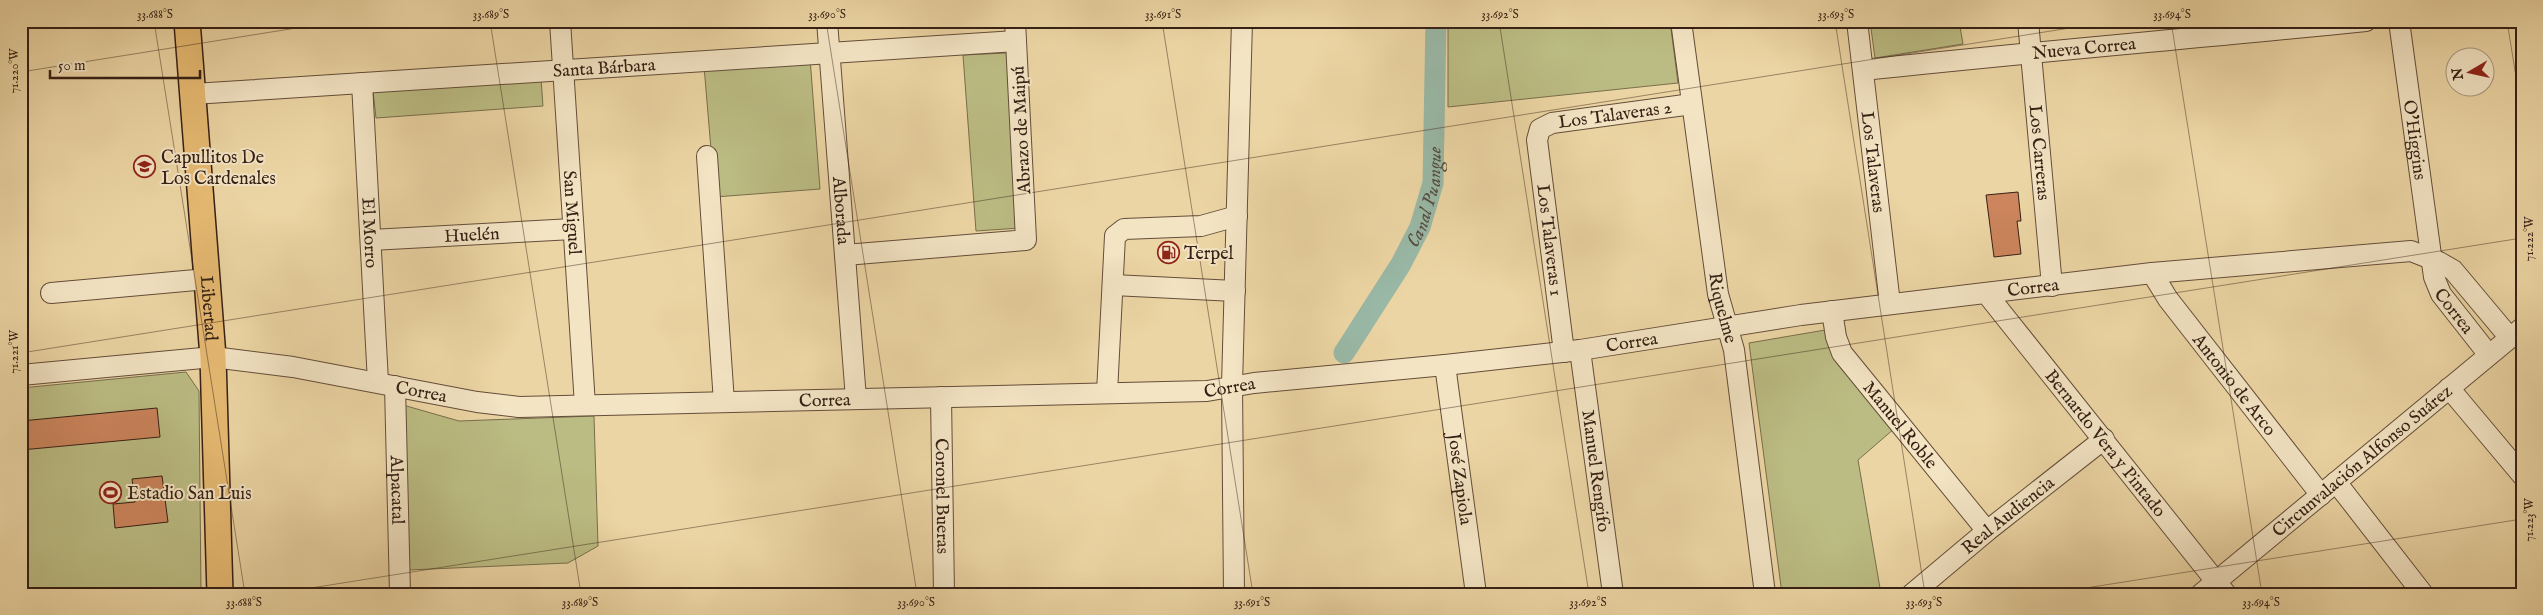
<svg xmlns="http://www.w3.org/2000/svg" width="2543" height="615" font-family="'IM FELL English',serif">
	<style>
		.green { fill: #bbbc83; stroke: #786e4c }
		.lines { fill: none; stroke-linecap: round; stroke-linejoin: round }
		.canal { stroke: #99b9a7; stroke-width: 21 }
		.building { fill: #cc855d; stroke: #362015 }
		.minor-casing { stroke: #644d39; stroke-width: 22 }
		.major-casing { stroke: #362015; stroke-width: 28 }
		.minor { stroke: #f3e4c4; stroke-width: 20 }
		.major { stroke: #e6ba72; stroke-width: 25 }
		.ticks { fill: none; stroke: #362015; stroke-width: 1; stroke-opacity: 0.45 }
		.labels { text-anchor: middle; stroke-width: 4; stroke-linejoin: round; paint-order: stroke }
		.street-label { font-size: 18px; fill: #362015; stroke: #f3e4c4 }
		.poi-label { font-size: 18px; fill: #362015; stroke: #f3e4c4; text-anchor: start }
		.water-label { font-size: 19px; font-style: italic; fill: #544e41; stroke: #f3e4c4 }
		.neatline { fill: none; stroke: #362015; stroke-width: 2 }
		.ticks-label { font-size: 12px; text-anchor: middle; fill: #362015 }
	</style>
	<rect width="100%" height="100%" fill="#ecd5a4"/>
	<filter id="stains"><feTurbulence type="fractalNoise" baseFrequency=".004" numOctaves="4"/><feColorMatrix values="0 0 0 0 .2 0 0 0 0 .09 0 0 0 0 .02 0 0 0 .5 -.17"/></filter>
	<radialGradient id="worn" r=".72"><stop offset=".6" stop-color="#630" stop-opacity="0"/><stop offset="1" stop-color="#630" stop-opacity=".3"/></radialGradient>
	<path class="green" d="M1448 21H1670L1678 83 1448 107Z
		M1870 21H1959L1963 44 1875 58Z
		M1007 53 1020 228 976 231 963 55Z
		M810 58 820 189 715 197 704 66Z
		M541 79 543 106 376 118 373 91Z
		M1831 329 1895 428 1858 460 1881 594H1782L1749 343Z
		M186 372 199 391 201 594H21V388Z
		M403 405 459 421 594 416 598 546 568 563 408 570Z"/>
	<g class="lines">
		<path class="canal" id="s1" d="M1344 353 1401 264 1420 227 1433 183 1436 21"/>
	</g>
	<path class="building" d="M2018 192 2021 221H2017L2021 254 1994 257 1986 195Z
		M157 408 160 437 21 450V421Z
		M162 476 168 522 115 528 113 504 135 502 132 479Z"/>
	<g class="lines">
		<defs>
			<g id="minor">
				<path id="s2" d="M560 21 585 405"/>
				<path id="s3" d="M827 21 856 399"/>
				<path id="s4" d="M1681 21 1718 294 1734 350 1765 594"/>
				<path id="s5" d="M1857 21 1890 304"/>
				<path id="s6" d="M2028 21 2052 286"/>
				<path id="s7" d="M2399 21 2434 277 2441 294 2489 355"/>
				<path id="s8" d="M1863 70C2031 52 2199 38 2366 21"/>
				<path id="s9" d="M362 83 378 382"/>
				<path id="s10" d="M193 94 1016 41"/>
				<path d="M707 156 724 402"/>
				<path id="s11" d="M371 240 573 229"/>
				<path d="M845 255 1026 240 1015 21"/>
				<path id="s12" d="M2152 273 2168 299 2321 495"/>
				<path d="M1113 285 1235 291"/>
				<path d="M51 293 207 279"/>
				<path id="s13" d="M1986 293 2226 594"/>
				<path id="s14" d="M1832 311 1836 337 1842 353 1987 531"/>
				<path id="s15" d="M1580 350 1613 594"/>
				<path id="s16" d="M1564 352 1537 140 1540 129 1552 123 1692 104"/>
				<path id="s17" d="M1445 365 1476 594"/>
				<path id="s18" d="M21 375 213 357 293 367 477 402 519 407 1207 391 1254 383 1445 365 1580 350 1801 315 2152 273 2411 251 2439 262 2453 270 2510 338"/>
				<path id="s19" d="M395 386 400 594"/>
				<path d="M2449 388 2522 475"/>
				<path d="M1107 393 1115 236 1124 229 1201 226 1237 216"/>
				<path id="s20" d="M941 397 944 594"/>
				<path d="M2336 482 2423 594"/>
				<path d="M1234 594 1232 385 1242 21"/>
				<path id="s21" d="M1912 594 1987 531 2104 439"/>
				<path id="s22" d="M2201 594 2522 328"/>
			</g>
			<g id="major">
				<path id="s23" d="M187 21 213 357 220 594"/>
			</g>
		</defs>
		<use href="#minor" class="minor-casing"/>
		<use href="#major" class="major-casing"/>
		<use href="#minor" class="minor"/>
		<use href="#major" class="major"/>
	</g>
	<path class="ticks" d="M154 21 245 594M490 21 581 594M826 21 917 594M1162 21 1253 594M1499 21 1589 594M1835 21 1925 594M2171 21 2262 594M2507 21 2522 114M21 72 340 21M21 353 2114 21M273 594 2522 238M2048 594 2522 519"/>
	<defs>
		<symbol id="school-ring" viewBox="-11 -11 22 22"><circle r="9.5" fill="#f3e4c4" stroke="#8f2418" stroke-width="1.5"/><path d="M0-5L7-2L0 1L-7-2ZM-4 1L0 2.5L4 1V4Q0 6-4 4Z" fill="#8f2418"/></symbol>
		<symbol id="fuel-ring" viewBox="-11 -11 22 22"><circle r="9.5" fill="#f3e4c4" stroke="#8f2418" stroke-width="1.5"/><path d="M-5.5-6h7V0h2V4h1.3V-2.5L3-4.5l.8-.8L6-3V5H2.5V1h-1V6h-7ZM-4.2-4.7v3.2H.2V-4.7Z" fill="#8f2418"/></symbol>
		<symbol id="stadium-ring" viewBox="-11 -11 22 22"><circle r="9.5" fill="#f3e4c4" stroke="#8f2418" stroke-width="1.5"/><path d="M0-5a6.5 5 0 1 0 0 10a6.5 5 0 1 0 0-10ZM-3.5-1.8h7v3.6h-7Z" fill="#8f2418"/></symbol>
	</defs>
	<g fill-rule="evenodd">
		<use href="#school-ring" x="132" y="154" width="25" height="25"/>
		<use href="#fuel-ring" x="1156" y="240" width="25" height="25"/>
		<use href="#stadium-ring" x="98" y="480" width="25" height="25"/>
	</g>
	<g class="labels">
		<g class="street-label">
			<text dy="6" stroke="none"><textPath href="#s8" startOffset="222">Nueva Correa</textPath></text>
			<text dy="6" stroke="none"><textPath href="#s10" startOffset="412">Santa Bárbara</textPath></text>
			<text dy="6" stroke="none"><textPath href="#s16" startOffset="302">Los Talaveras 2</textPath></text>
			<text transform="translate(1021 130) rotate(-93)" y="6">Abrazo de Maipú</text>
			<text dy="6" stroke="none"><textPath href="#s7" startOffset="120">O'Higgins</textPath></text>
			<text dy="6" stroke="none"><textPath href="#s6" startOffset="132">Los Carreras</textPath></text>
			<text dy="6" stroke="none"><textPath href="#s5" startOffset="142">Los Talaveras</textPath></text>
			<text dy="6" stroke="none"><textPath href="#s3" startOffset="190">Alborada</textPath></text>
			<text dy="6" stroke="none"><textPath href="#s2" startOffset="192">San Miguel</textPath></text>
			<text dy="6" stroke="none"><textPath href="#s9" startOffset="150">El Morro</textPath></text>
			<text dy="6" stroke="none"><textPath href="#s11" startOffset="101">Huelén</textPath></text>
			<text transform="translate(1550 240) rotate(83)" y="6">Los Talaveras 1</text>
			<text dy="6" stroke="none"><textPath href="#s18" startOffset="2024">Correa</textPath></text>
			<text dy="6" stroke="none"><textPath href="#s23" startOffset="288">Libertad</textPath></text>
			<text dy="6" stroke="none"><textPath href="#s4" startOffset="290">Riquelme</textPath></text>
			<text dy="6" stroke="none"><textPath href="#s7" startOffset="298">Correa</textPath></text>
			<text dy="6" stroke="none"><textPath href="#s18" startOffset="1619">Correa</textPath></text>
			<text dy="6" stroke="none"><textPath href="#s12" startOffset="139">Antonio de Arco</textPath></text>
			<text dy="6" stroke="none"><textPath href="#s18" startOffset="1214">Correa</textPath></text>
			<text dy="6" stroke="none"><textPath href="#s18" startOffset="404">Correa</textPath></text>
			<text dy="6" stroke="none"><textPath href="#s18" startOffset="809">Correa</textPath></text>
			<text dy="6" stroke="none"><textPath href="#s14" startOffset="136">Manuel Roble</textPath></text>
			<text dy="6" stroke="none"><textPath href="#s13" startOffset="192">Bernardo Vera y Pintado</textPath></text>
			<text dy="6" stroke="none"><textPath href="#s22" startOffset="209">Circunvalación Alfonso Suárez</textPath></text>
			<text dy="6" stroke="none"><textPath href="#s15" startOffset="122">Manuel Rengifo</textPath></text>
			<text dy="6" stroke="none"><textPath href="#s17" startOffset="115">José Zapiola</textPath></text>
			<text dy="6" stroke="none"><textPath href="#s19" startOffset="104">Alpacatal</textPath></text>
			<text dy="6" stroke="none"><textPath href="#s20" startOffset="99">Coronel Bueras</textPath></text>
			<text dy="6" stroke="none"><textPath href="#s21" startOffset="124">Real Audiencia</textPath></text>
		</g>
		<g class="poi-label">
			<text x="161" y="163">Capullitos De<tspan x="161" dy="21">Los Cardenales</tspan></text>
			<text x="1184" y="259">Terpel</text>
			<text x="127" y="499">Estadio San Luis</text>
		</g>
		<g class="water-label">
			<text dy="7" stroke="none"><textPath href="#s1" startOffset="178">Canal Puangue</textPath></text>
		</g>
	</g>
	<rect width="2543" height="615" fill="none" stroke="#ecd5a4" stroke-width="55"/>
	<g transform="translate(2470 72) rotate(261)"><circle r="24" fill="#f3e4c4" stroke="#a7967e"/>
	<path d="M0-4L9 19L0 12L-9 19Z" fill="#8f2418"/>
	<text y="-8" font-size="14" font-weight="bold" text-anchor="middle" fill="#362015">N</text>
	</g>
	<path d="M50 70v8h150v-8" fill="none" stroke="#362015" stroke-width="2.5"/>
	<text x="58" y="70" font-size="15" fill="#362015" stroke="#f3e4c4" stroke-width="4" paint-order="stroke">50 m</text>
	<rect x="28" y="28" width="2488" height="560" class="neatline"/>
	<g class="ticks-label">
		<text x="155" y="18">33.688°S</text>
		<text x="491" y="18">33.689°S</text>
		<text x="827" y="18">33.690°S</text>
		<text x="1163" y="18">33.691°S</text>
		<text x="1500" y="18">33.692°S</text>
		<text x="1836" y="18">33.693°S</text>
		<text x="2172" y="18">33.694°S</text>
		<text transform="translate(14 71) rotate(-90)" y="4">71.220°W</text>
		<text transform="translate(2529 239) rotate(-90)" y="4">71.222°W</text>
		<text transform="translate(14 352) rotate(-90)" y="4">71.221°W</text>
		<text transform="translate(2529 520) rotate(-90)" y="4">71.223°W</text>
		<text x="244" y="606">33.688°S</text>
		<text x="580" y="606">33.689°S</text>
		<text x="916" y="606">33.690°S</text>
		<text x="1252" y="606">33.691°S</text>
		<text x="1588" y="606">33.692°S</text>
		<text x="1924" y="606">33.693°S</text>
		<text x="2261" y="606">33.694°S</text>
	</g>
	<rect width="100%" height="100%" filter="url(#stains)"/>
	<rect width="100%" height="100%" fill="url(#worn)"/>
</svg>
